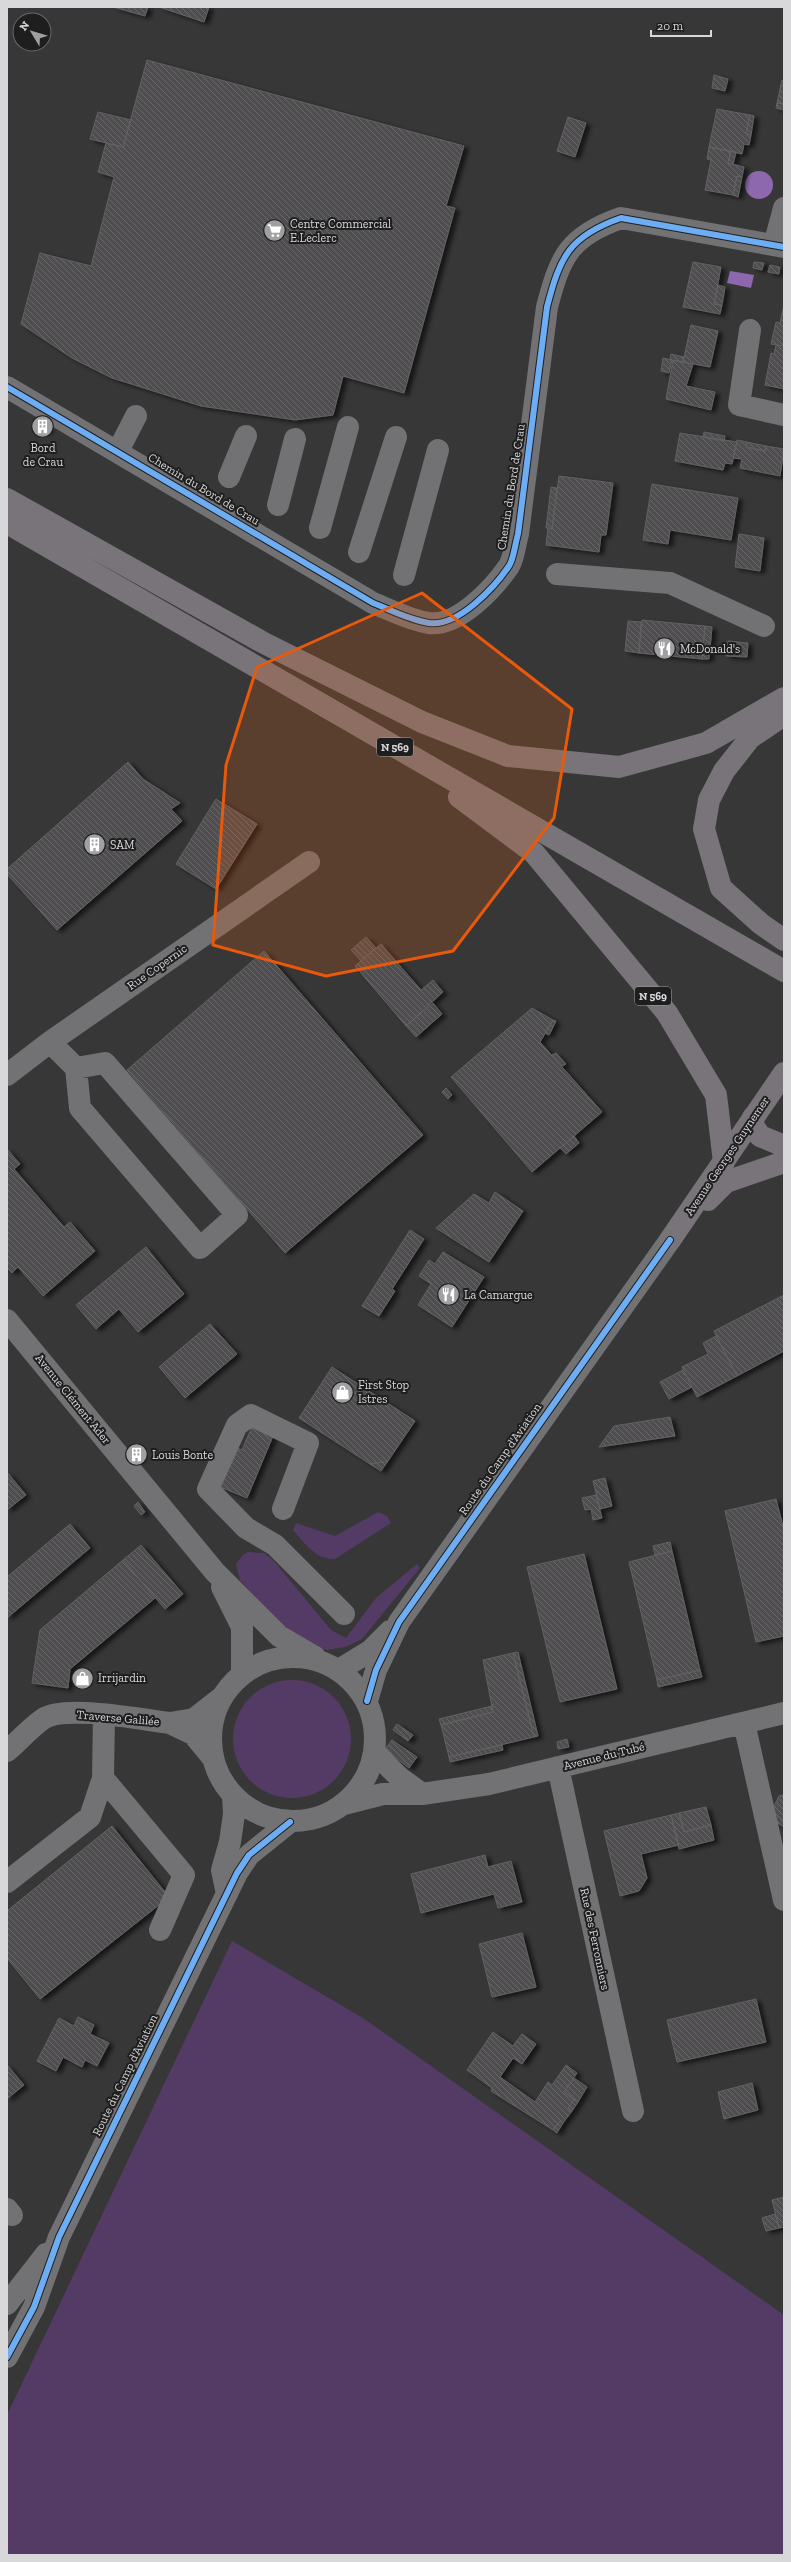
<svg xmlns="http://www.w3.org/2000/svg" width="791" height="2562" font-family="'Zilla Slab',serif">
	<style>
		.grass { fill: #533b65 }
		.water { fill: #8e68ae }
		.building { fill: url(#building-back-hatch); stroke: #626263; filter: url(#shadow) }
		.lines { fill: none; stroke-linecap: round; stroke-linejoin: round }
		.minor { stroke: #727173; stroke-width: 22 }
		.major { stroke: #787479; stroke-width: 22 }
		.cycleway-casing { stroke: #1e1e1f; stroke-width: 8 }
		.cycleway { stroke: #6dadf4; stroke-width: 6 }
		.marked { fill: #e8590c; fill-opacity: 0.2; stroke: #e8590c; stroke-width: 3; stroke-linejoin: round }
		.labels { text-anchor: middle; stroke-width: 4; stroke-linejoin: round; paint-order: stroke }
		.shield { fill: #1e1e1f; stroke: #a0a0a1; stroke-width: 1 }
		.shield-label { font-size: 11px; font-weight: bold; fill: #d8d7d9 }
		.poi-label { font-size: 12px; fill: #d8d7d9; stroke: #1e1e1f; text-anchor: start }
		.street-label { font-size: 12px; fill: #d8d7d9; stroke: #1e1e1f }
	</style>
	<defs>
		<pattern id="building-back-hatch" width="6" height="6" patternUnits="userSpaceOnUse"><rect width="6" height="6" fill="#4f4e4f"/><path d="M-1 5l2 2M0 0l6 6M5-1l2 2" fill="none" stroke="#686768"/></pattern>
		<filter id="shadow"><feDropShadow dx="4.5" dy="2.5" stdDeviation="2" flood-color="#0009"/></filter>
	</defs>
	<rect width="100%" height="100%" fill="#373738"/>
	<path class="grass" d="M378 1512 387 1516 391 1523 335 1559C316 1560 305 1544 293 1530L296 1523 335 1536Z
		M248 1552 264 1553 274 1561 331 1630 346 1638 376 1598 417 1564 420 1568 362 1639 345 1647 327 1650 313 1646 275 1620 240 1580 236 1564 243 1555Z
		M233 1739a59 59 0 1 1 118 0a59 59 0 1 1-118 0Z
		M232 1941 363 2018 784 2315V2555H7V2415Z"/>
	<path class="water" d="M745 185a14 14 0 1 1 28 0a14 14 0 1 1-28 0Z
		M730 271 754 275 751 288 727 283Z"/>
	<path class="building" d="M113 7H148L145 16Z
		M159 7H209L204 22Z
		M147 60 464 146 446 206 455 208 404 393 343 376 333 415 295 420 201 406 112 378 72 358 21 324 40 253 91 266 114 177 98 172 106 143 123 147Z
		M714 75 728 79 725 91 712 88Z
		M782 80 784 81V104L777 103Z
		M777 103 784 104V110L776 108Z
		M717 109 750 115 746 134 751 135 749 145 744 144 742 154 709 147Z
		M98 112 131 120 123 147 90 139Z
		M750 115 754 116 751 135 746 134Z
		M568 117 586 123 575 157 557 151Z
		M709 147 731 151 728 163 744 167 742 177 737 176 733 195 705 190 711 160 707 159Z
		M731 151 736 152 733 165 728 163Z
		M737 176 742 177 738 197 733 195Z
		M693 262 721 267 714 304 722 305 720 314 683 307Z
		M754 262 764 263 762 270 753 268Z
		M770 265 780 267 779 274 768 272Z
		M718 285 725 287 722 305 714 304Z
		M784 305V346L771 344 776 322 780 323Z
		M691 325 718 331 710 367 683 362Z
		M776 345 784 346V389L765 385 771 353 774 354Z
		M671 354 684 357 683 362 670 360Z
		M663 358 672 360 669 373 661 371Z
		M673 360 693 364 686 386 715 392 711 410 666 399Z
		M39 421 49 428 47 432 36 426Z
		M704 432 725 436 724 441 703 437Z
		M680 433 737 442 732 464 725 463 723 470 675 461Z
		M737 440 747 442 746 447 765 451 766 446 784 449 780 476 740 468 742 459 733 458Z
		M747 442 766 446 765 451 746 447Z
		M559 476 613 483 606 535H601L599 552 546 545 548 528 552 529Z
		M652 484 738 498 731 540 670 530 668 544 643 540Z
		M551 487 557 488 552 529 546 528Z
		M739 534 764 538 760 571 735 567Z
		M642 620 705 626 702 659 639 653Z
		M628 621 641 622 639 653 625 651Z
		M705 626 712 627 709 659H702Z
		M728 641 748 643 747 657 726 656Z
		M128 762 143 779 180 803 171 809 182 821 57 930 7 874V869Z
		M216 799 257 824 216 889 176 864Z
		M366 937 376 948 361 961 351 950Z
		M381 944 421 990 433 980 443 992 406 1026 355 966Z
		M264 951 423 1135 285 1253 127 1070Z
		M433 1003 442 1014 416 1037 406 1026Z
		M532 1008 553 1020 540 1042 602 1112 532 1172 451 1077Z
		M553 1020 556 1021 549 1035 545 1033Z
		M556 1053 566 1064 562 1066 552 1055Z
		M446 1088 452 1095 448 1099 442 1092Z
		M574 1136 579 1143 566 1154 560 1148Z
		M7 1149 20 1164 14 1169 64 1227 70 1222 95 1251 43 1296 18 1267 12 1273 7 1267Z
		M495 1192 523 1211 489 1262 436 1228 474 1194 489 1203Z
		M410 1230 424 1239 392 1289 395 1291 379 1316 362 1306Z
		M146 1247 184 1294 138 1332 119 1309 96 1329 76 1305Z
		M443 1252 484 1277 452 1327 418 1305 431 1284 419 1276 429 1260 435 1264Z
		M784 1295V1351L737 1376 714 1331Z
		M210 1324 237 1354 185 1398 159 1367Z
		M716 1336 737 1376 697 1397 682 1367 708 1354 703 1343Z
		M332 1367 415 1421 388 1461 370 1464 299 1418Z
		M683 1370 692 1387 669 1399 660 1382Z
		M670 1417 675 1436 599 1447 614 1426Z
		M252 1427 273 1436 247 1498 218 1486 235 1447 242 1450Z
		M134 1449 142 1458 138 1461 130 1452Z
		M388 1461 381 1471 370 1464Z
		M7 1472 26 1495 7 1510Z
		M605 1478 612 1506 600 1509 593 1481Z
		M596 1495 602 1518 593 1520 591 1509 585 1510 582 1498Z
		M776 1499 784 1530V1636L756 1642 725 1511Z
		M138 1502 145 1512 141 1515 134 1506Z
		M70 1524 90 1548 7 1618V1577Z
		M670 1542 672 1551 655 1555 653 1546Z
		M141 1545 183 1594 165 1609 123 1560Z
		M672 1551 700 1670 657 1680 629 1562Z
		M584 1554 617 1689 560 1702 527 1567Z
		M123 1560 155 1598 70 1669 68 1688 32 1683 40 1630Z
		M518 1652 538 1736 534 1737 513 1653Z
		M513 1653 534 1737 449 1757 441 1725 493 1712 483 1660Z
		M700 1670 702 1677 658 1687 657 1680Z
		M492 1706 493 1712 441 1725 439 1719Z
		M397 1724 413 1735 408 1741 393 1730Z
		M567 1739 569 1747 558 1749 557 1742Z
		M392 1740 417 1757 409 1768 385 1749Z
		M502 1745 503 1750 450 1762 449 1757Z
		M784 1795V1827L776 1822 773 1808 779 1796Z
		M706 1807 711 1825 684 1832 679 1813Z
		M679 1813 684 1832 711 1825 714 1840 679 1849 671 1815Z
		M671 1815 679 1845 641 1854 647 1878 639 1891 620 1896 604 1831Z
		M112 1826 169 1897 40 1999 7 1958V1911Z
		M485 1855 488 1867 511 1861 522 1902 498 1908 494 1894 421 1913 411 1874Z
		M522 1933 536 1987 492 1997 479 1944Z
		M756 1999 766 2042 677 2062 667 2020Z
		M78 2017 94 2025 90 2034 109 2043 97 2066 85 2060 82 2067 63 2057 56 2071 37 2061 59 2018 74 2026Z
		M493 2032 513 2046 522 2034 536 2044 522 2064 513 2058 500 2077 535 2102 548 2082 552 2085 566 2065 577 2073 564 2092 574 2100 568 2108 572 2111 563 2123 560 2121 553 2130 491 2091 492 2088 467 2070Z
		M7 2065 24 2085 7 2099Z
		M574 2078 587 2087 578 2102 564 2092Z
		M752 2083 758 2110 724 2119 718 2092Z
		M574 2100 578 2102 572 2111 568 2108Z
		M560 2121 563 2123 557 2133 553 2130Z
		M784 2197V2227L779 2228 772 2200Z
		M775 2214 779 2228 766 2231 762 2218Z"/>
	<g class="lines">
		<path class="minor" d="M774 245 784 208
			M750 330 739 405 784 415
			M7 387 373 603C391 610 409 620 429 623 458 627 494 588 509 566 514 558 515 544 518 534L547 307C560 257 569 236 621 218L784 247
			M118 451 136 416
			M229 477 246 436
			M278 505 295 439
			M320 528 348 427
			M359 552 396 437
			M557 574 670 583 764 626
			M404 575 438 450
			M50 1042 76 1068 80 1108 200 1248 237 1215 105 1063 76 1068
			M7 1075 50 1042 309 862
			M7 1320 215 1572 279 1636 315 1657
			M283 1509 308 1443 251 1415 237 1425 208 1489 246 1528 275 1545 344 1614
			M222 1587 242 1627V1673
			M211 1739a82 82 0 1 1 164 0a82 82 0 1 1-164 0Z
			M339 1670 370 1651 390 1631
			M367 1701 376 1670 399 1622 670 1240
			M744 1723 784 1900
			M7 1751C19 1741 30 1728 43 1719 64 1704 144 1720 170 1723
			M212 1757 193 1734 170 1723 194 1719 221 1698
			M558 1767 633 2111
			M103 1778 184 1875 160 1930
			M422 1794 489 1784 784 1713
			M344 1804 383 1794H422L399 1777 375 1753
			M7 1882 90 1817 103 1778 104 1715
			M227 1894 222 1870 230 1842 234 1814 233 1796
			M7 2209 12 2215
			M7 2304 46 2254
			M7 2357 34 2307 59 2237 237 1873 249 1855 290 1822"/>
		<path class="major" d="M7 499 264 643 422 722 508 756 619 767 706 743 784 698
			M7 523 784 971
			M784 715 750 738 724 771 709 800 704 829 721 888 761 924 784 940
			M459 797 534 853 667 1013 716 1095 724 1162
			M753 1117 751 1122 760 1136 784 1146
			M708 1200 726 1182 784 1162
			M670 1240 784 1073"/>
		<defs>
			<path id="cycleway" d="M7 387 373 603C391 610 409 620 429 623 458 627 494 588 509 566 514 558 515 544 518 534L547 307C560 257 569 236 621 218L784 247
				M367 1701 376 1670 399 1622 670 1240
				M7 2357 34 2307 59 2237 237 1873 249 1855 290 1822"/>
		</defs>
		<use href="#cycleway" class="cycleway-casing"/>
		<use href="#cycleway" class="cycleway"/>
	</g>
	<path class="marked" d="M422 593 572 709 554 818 453 951 326 976 213 945 226 765 257 667Z"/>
	<defs>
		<symbol id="supermarket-disc" viewBox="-11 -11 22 22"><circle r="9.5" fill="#a09fa1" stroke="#1e1e1f"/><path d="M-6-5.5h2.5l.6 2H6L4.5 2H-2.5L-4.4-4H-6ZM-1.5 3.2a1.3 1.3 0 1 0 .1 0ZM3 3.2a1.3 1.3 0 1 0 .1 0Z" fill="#fff"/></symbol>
		<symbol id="building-disc" viewBox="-11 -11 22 22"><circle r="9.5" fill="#a09fa1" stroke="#1e1e1f"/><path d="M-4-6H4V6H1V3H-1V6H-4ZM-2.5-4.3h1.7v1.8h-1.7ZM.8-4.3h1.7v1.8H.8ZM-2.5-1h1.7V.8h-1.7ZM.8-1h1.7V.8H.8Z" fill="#fff"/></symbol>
		<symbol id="restaurant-disc" viewBox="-11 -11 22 22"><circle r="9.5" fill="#a09fa1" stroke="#1e1e1f"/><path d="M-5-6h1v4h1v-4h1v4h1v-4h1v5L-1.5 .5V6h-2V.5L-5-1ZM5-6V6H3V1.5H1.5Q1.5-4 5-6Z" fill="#fff"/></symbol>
		<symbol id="shop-disc" viewBox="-11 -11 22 22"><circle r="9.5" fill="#a09fa1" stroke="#1e1e1f"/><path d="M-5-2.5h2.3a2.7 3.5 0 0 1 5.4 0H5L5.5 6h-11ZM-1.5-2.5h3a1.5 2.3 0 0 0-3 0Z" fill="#fff"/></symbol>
	</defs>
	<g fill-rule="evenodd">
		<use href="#supermarket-disc" x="262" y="218" width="25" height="25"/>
		<use href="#building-disc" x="30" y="414" width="25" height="25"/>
		<use href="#restaurant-disc" x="652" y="636" width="25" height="25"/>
		<use href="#building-disc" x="82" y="832" width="25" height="25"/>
		<use href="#restaurant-disc" x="436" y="1282" width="25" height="25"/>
		<use href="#shop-disc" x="330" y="1380" width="25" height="25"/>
		<use href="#building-disc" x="124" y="1442" width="25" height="25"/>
		<use href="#shop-disc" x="70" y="1666" width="25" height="25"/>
	</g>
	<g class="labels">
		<g class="shield">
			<rect x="377" y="738" width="36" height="18" rx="3"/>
			<rect x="635" y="987" width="36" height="18" rx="3"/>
		</g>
		<g class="shield-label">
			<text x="395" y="751">N 569</text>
			<text x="653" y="1000">N 569</text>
		</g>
		<g class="poi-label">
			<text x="290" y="228">Centre Commercial<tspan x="290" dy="14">E.Leclerc</tspan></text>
			<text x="43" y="452" text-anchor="middle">Bord<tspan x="43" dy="14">de Crau</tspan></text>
			<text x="680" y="653">McDonald's</text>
			<text x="110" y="849">SAM</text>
			<text x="464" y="1299">La Camargue</text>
			<text x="358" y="1389">First Stop<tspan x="358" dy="14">Istres</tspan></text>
			<text x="152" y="1459">Louis Bonte</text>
			<text x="98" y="1682">Irrijardin</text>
		</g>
		<g class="street-label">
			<text transform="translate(511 487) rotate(-81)" y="4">Chemin du Bord de Crau</text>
			<text transform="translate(204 489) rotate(31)" y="4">Chemin du Bord de Crau</text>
			<text transform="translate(157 967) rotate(-35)" y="4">Rue Copernic</text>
			<text transform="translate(727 1156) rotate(-56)" y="4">Avenue Georges Guynemer</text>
			<text transform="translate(73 1399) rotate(51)" y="4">Avenue Clément Ader</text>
			<text transform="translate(500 1459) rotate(-55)" y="4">Route du Camp d'Aviation</text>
			<text transform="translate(118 1718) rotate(5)" y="4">Traverse Galilée</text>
			<text transform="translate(604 1756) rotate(-14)" y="4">Avenue du Tubé</text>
			<text transform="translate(595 1939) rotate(78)" y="4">Rue des Ferronniers</text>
			<text transform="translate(125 2075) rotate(-64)" y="4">Route du Camp d'Aviation</text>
		</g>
	</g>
	<rect width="791" height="2562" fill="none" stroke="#d8d7d9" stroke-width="16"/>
	<g transform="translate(32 32) rotate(308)"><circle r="19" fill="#1e1e1f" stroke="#686869"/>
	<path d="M0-3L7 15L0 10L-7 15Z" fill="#a09fa1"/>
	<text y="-6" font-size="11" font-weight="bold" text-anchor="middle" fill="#d8d7d9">N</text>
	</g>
	<path d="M651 30v6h60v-6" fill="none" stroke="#d8d7d9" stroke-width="2"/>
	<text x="657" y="30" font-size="12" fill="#d8d7d9" stroke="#1e1e1f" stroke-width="3" paint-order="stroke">20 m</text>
</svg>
